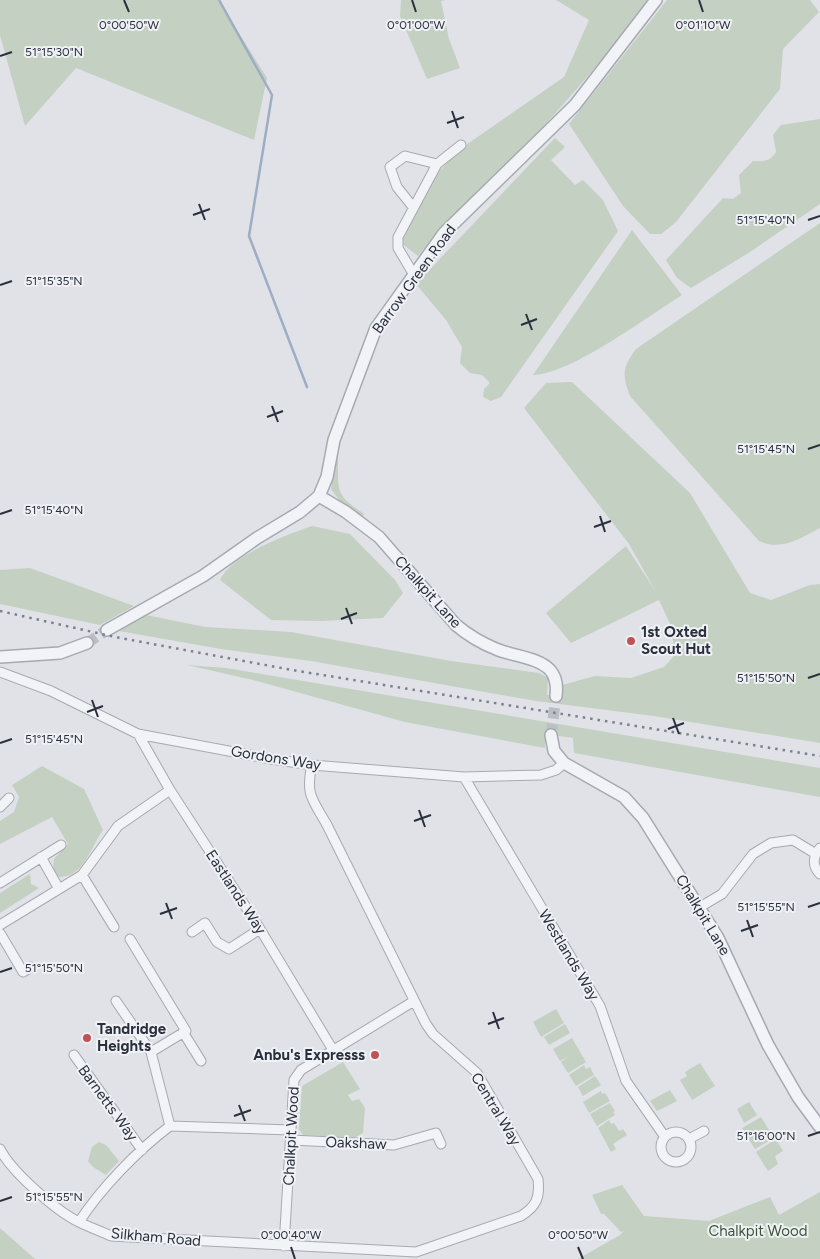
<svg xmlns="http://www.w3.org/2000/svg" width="820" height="1259" font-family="Figtree,sans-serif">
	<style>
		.green { fill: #c4d0c2 }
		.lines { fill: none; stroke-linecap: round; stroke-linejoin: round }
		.stream { stroke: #9eadc4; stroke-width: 2.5 }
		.tertiary-tunnel { stroke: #bcbec5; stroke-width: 11; stroke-dasharray: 11 5.5; stroke-linecap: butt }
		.minor-casing { stroke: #a6a9b1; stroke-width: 11 }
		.tertiary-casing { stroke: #a6a9b1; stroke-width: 14 }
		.minor { stroke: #f2f3f6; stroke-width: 9 }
		.tertiary { stroke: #f2f3f6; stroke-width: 11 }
		.rail { stroke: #7b808f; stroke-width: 2.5; stroke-dasharray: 2.5 5; stroke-linecap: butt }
		.ticks { fill: none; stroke: #2a2f3d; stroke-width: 2 }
		.poi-dot { fill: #c05156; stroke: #eff1f5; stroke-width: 2 }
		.labels { text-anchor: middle; stroke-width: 4; stroke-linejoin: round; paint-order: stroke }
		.street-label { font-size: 15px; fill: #2a2f3d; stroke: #eff1f5 }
		.poi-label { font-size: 15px; font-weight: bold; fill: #2a2f3d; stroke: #eff1f5; text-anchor: start }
		.park-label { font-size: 15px; fill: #3b5739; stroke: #eff1f5 }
		.ticks-label { font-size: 12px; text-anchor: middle; fill: #2a2f3d; stroke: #eff1f5; stroke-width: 4; stroke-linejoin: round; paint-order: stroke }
	</style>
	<rect width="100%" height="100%" fill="#e0e2e7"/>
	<path class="green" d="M0 0H218L267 78 254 140 76 68 25 126 0 35Z
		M401 0H446L441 1 449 39 460 68 427 79 400 16Z
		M556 0H650C609 52 567 102 521 150 486 185 449 217 418 256L401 243 429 182 460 149 564 77 589 20Z
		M667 0H810L819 12 783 49 780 89 676 222 661 234H650L623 206 569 124Z
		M820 119V204L750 252 691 288 677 278 666 260 723 198 733 199 741 193 739 175 753 161C764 162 770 161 776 152L773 135 781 125Z
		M555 138 565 147 551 160 575 185 583 180 603 200 618 231 501 397 491 401 483 397 484 389 490 383 482 375 470 373 460 363 462 347 446 320 416 284Z
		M820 223V528C799 539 782 551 759 541L630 396C622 374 622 368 636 349Z
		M632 230 682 295C647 317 571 374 533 375Z
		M572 382 690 493 750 593 771 600 810 585 820 584V743L654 716 536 701 311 661 221 649 119 631 146 615 205 627 291 632 451 661 539 673 548 678 547 695 562 697V685L595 676 631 678 664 667 675 655 671 626 659 600 571 643 546 613 626 546 656 592 629 544 524 408 546 383Z
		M336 458 338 459C338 493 336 495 364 514L362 517 340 501 331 489Z
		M312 526 350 534 395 580 403 593 383 618 321 621 271 620 220 580C231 555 286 535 312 526Z
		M30 568 134 606 100 625 0 604V570Z
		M187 665 226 668 820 768V797L574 753 573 738 545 734V748L405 722 253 680Z
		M42 766 84 789 103 830C90 848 84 877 59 877L53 870 54 859 68 844 52 817 0 844V821L14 812 19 797 12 785Z
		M30 874 31 884 39 888 0 913V893Z
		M556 1009 564 1023 541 1037 533 1022Z
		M565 1024 570 1033 549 1045 544 1037Z
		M572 1038 586 1062 568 1073 561 1062 568 1057 560 1061 553 1049Z
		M343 1062 360 1089 348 1095 352 1101 359 1099 365 1108 363 1133 355 1138 303 1135 299 1129 302 1086Z
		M700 1063 715 1086 692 1100 680 1080 687 1076 685 1072Z
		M584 1065 586 1069 590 1067 594 1075 576 1086 569 1075Z
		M595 1076 601 1085 583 1096 578 1087Z
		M670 1090 677 1101 657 1111 650 1101Z
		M601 1091 602 1094 605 1093 610 1101 589 1113 583 1102Z
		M749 1102 757 1115 744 1123 737 1109Z
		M610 1103 615 1111 613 1112 615 1115 597 1126 590 1114Z
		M761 1117 774 1138 755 1149 742 1128Z
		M609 1120 611 1124 614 1123 619 1131 623 1129 627 1135 613 1144 616 1149 611 1152 598 1128Z
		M776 1139 783 1151 775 1156 778 1164 768 1171 756 1152Z
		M99 1142 106 1145 119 1161 106 1175 93 1167 88 1161 92 1147Z
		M622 1185 644 1216 709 1221 770 1197 779 1215 820 1192V1259H578L620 1235 624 1231 621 1232 604 1214H601L592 1195Z
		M0 1228 35 1259H0Z"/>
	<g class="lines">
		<path class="stream" d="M219 0 272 95 249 236 307 387"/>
		<path class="tertiary-tunnel" d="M87 643 107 630
			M551 735 556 696"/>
		<defs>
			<path id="minor" d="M413 207 397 187 390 167 405 156 437 164
				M414 275 398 248V237L437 164 461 145
				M0 672 51 691 138 734 271 759 312 765 464 777 541 775 556 770 564 763
				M138 734 170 790 260 929 333 1050
				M464 777 600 1006 626 1081 665 1137
				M0 807 9 798
				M820 848C813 856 812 866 820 874
				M41 857 59 889
				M82 875 114 927
				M0 883 61 845
				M700 907 722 894 753 854 771 843 793 840 816 854
				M0 925 82 875 118 826 170 790
				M192 932 205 923 217 942 229 949 260 929
				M0 933 23 972 31 967
				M130 939 186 1031 151 1052
				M116 1001 151 1052 170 1126
				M183 1032 201 1061
				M74 1055 142 1150
				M661 1147a15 15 0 1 1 30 0a15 15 0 1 1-30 0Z
				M689 1139 704 1131
				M291 1140 394 1145 436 1133 441 1144
				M0 1149C11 1171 56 1211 79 1222 89 1227 100 1231 111 1236L416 1252 521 1216C537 1206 540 1197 538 1179L477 1073 433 1034 426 1024 327 825C313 800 305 795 312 765
				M79 1222C101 1188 138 1150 170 1126L291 1130
				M284 1246 294 1080 301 1070 414 1001"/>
			<path id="tertiary" d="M319 496 346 512 379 537 456 625C468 635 481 643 496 649 512 656 538 657 550 670 557 678 557 687 556 696
				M107 630 203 576 257 538 300 512 319 496 327 477 334 440 376 328 444 233 575 105 656 0
				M0 657 60 653 87 643
				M551 735 554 751 564 763 624 797 643 818 718 938 768 1045 798 1097 820 1127"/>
		</defs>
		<use href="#minor" class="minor-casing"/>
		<use href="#tertiary" class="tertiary-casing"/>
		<use href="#minor" class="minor"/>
		<use href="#tertiary" class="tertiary"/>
		<path class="rail" d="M0 611 115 637 292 670 820 756"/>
	</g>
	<path class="ticks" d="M124 0 129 12M412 0 416 12M699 0 703 12M0 56 12 52M452 111 458 128M447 123 464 117M199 204 205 220M193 215 210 209M808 220 820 216M0 285 12 281M526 314 532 330M521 325 537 319M272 406 278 422M267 417 283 411M808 449 820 445M0 514 12 510M600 516 605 532M594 527 611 521M346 608 352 624M341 619 357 613M808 678 820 674M92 700 98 717M87 712 103 706M673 718 679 734M668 729 684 723M0 743 12 739M419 810 425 827M414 821 431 815M166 903 172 919M808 907 820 903M160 914 177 908M747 920 753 937M741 931 758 925M0 972 12 968M493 1012 499 1029M488 1024 504 1018M239 1105 245 1121M234 1116 251 1110M808 1136 820 1132M0 1201 12 1197M291 1247 295 1259M578 1247 583 1259"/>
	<g class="poi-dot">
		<circle cx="631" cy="641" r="5"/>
		<circle cx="87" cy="1038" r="5"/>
		<circle cx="375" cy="1055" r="5"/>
	</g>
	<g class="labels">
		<g class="street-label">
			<text transform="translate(414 279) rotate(-54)" y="5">Barrow Green Road</text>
			<text transform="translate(428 592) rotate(48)" y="5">Chalkpit Lane</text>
			<text transform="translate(276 758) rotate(9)" y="5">Gordons Way</text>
			<text transform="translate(236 892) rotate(57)" y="5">Eastlands Way</text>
			<text transform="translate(703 915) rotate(59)" y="5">Chalkpit Lane</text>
			<text transform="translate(569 955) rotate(59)" y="5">Westlands Way</text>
			<text transform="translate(108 1103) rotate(54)" y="5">Barnetts Way</text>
			<text transform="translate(496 1109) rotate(59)" y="5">Central Way</text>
			<text transform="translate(291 1136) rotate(-87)" y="5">Chalkpit Wood</text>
			<text transform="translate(356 1143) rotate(2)" y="5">Oakshaw</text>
			<text transform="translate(156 1237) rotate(5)" y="5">Silkham Road</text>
		</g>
		<g class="poi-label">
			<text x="641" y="637">1st Oxted<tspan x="641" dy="17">Scout Hut</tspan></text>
			<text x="97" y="1034">Tandridge<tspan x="97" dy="17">Heights</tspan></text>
			<text x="365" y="1060" text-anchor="end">Anbu's Expresss</text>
		</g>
		<g class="park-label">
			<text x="758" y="1236">Chalkpit Wood</text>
		</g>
	</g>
	<g class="ticks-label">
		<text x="416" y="29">0°01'00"W</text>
		<text x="703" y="29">0°01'10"W</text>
		<text x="129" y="29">0°00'50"W</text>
		<text x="54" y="56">51°15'30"N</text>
		<text x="766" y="224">51°15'40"N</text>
		<text x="54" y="285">51°15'35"N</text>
		<text x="766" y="453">51°15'45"N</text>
		<text x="54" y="514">51°15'40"N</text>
		<text x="766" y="682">51°15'50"N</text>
		<text x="54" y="743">51°15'45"N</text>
		<text x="766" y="911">51°15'55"N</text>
		<text x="54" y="972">51°15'50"N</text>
		<text x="766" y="1140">51°16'00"N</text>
		<text x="54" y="1201">51°15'55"N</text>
		<text x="291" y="1239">0°00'40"W</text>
		<text x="578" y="1239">0°00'50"W</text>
	</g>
</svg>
